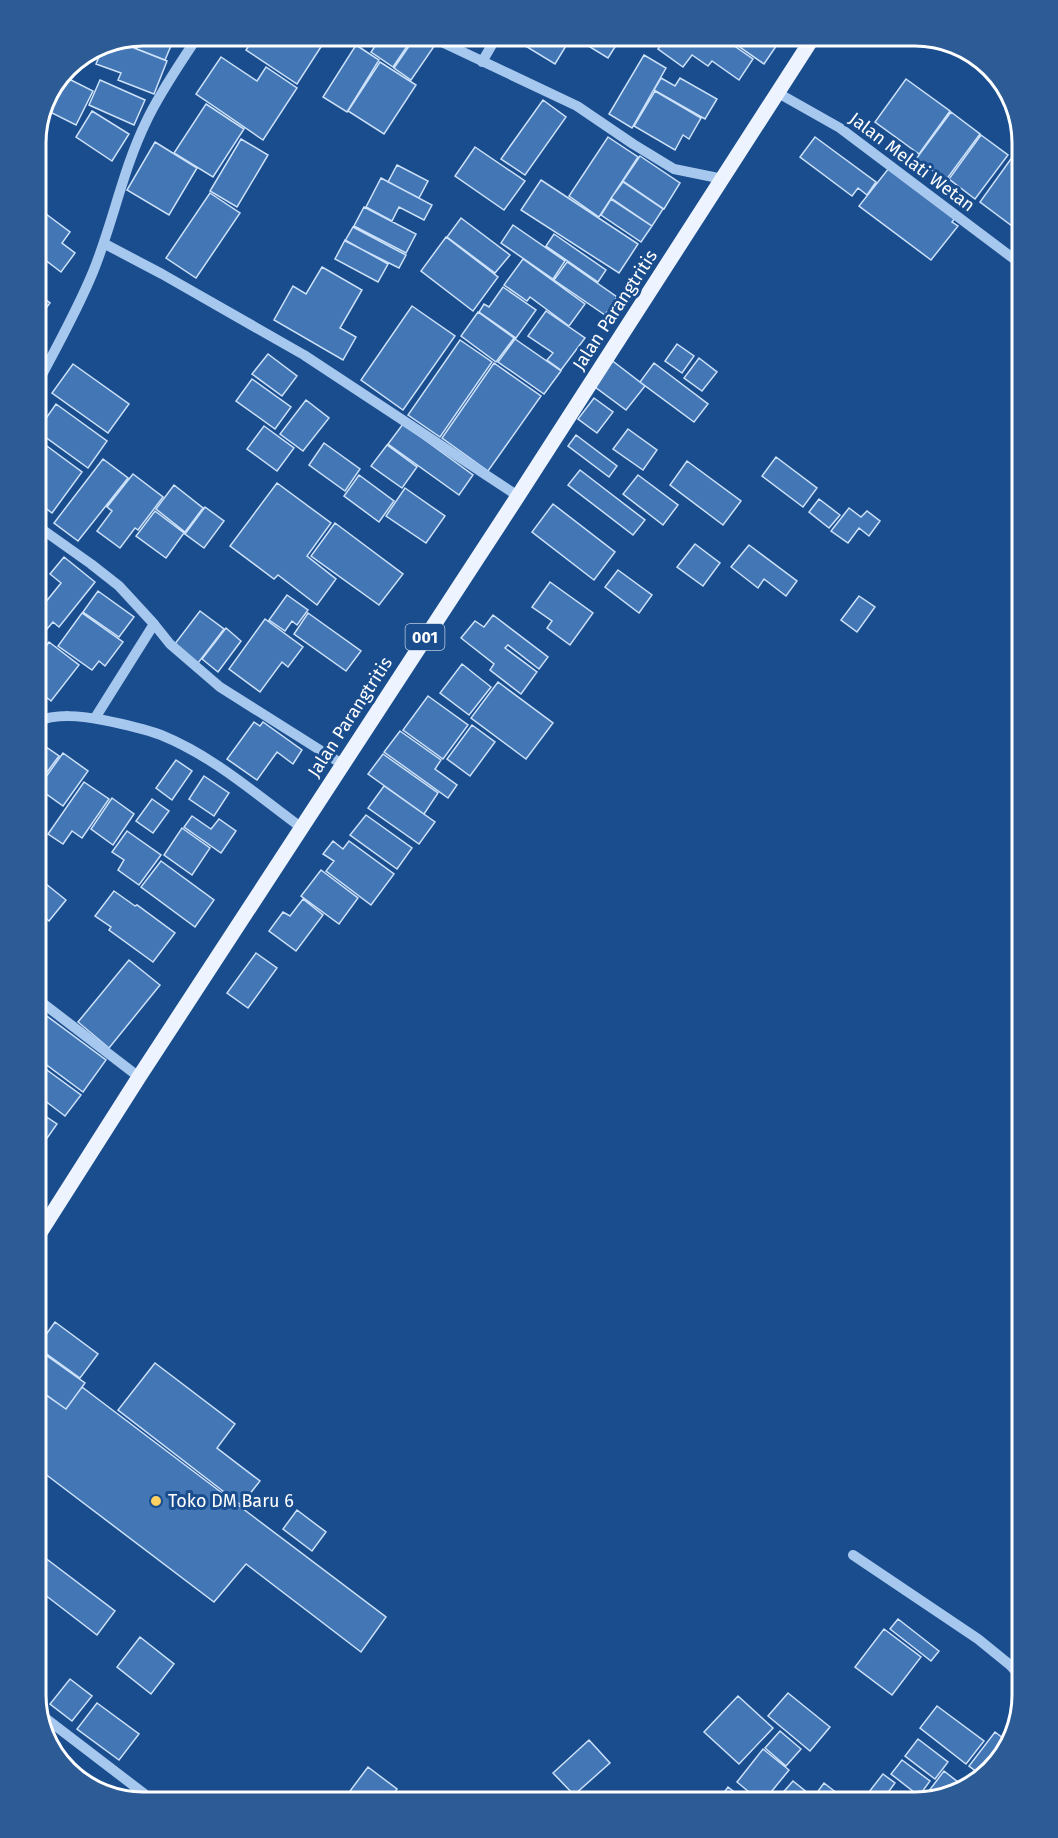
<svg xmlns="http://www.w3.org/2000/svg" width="1058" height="1838" font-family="'Fira Sans',sans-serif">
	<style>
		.building { fill: #4376b5; stroke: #cce1fa; stroke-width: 1.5 }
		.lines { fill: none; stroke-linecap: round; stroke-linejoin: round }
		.minor { stroke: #a6c7ee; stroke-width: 10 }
		.major { stroke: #edf4ff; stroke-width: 15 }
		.poi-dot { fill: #ffd263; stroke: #1a4d8d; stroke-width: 2 }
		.labels { text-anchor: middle; stroke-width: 6; stroke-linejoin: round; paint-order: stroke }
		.shield { fill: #1a4d8d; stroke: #bacadd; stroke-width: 1.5 }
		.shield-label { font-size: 16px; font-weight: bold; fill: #fff }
		.street-label { font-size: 18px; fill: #fff; stroke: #1a4d8d }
		.poi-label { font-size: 18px; fill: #fff; stroke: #1a4d8d; text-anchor: start }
		.rim { fill: none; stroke: #fff; stroke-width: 3 }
	</style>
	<rect width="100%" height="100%" fill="#1a4d8d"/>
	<path class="building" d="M142 36H175L165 60 137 49Z
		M255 36H328L297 84 246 50Z
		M382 36H414L393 67 371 52Z
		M416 36H423L435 45 411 80 394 68Z
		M509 36H572L555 64Z
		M572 36H622L608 58Z
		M667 36H720L753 59 739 80 712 61 708 66 692 55 683 67 658 49Z
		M724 36H783L764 64Z
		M138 37 134 48 167 61 154 94 118 80 121 73 96 64 104 44Z
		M356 45 379 60 347 112 323 97Z
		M644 55 666 68 632 128 609 114Z
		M221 57 257 81 266 67 297 88 263 140 196 94Z
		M380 62 416 85 384 134 348 111Z
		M63 76 93 91 76 125 48 111Z
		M661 78 675 86 680 78 717 99 705 119 654 90Z
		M906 79 950 111 919 154 875 122Z
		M100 80 145 100 134 125 89 105Z
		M655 91 701 118 689 139 683 135 675 150 634 126Z
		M543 100 566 117 525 175 501 159Z
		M206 104 244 129 213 177 174 153Z
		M92 111 129 134 112 161 76 137Z
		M951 112 980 134 946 180 916 159Z
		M981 135 1008 155 975 199 949 179Z
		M608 137 638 157 599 217 569 196Z
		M815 137 876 182 867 195 858 188 852 196 800 157Z
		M241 139 268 155 237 207 210 191Z
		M155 142 197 168 169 215 127 190Z
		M475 147 525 181 504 210 455 176Z
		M640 156 680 183 664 209 623 181Z
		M1013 156 1022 163V220L1016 229 980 202Z
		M397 165 428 181 419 198 388 182Z
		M889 168 955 218 952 222 958 226 931 260 859 206Z
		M381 178 432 205 424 220 399 207 392 221 366 207Z
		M541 180 638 244 619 273 521 210Z
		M623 182 663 209 652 226 611 198Z
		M210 193 240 213 196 278 166 258Z
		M611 199 652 226 641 242 601 215Z
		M364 207 416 234 406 253 354 226Z
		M46 214 70 232 62 243 75 253 61 272 36 253V227Z
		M461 218 510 255 495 273 447 237Z
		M513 225 565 261 553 279 501 243Z
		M353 227 406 255 399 268 345 241Z
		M554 234 606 270 598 282 546 246Z
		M446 237 498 277 473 311 421 271Z
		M345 240 388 264 378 282 335 259Z
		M523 259 585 304 569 326 530 297 527 301 504 285Z
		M567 262 617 297 605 315 554 280Z
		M322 267 362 290 340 328 356 337 343 360 274 320 293 286 306 294Z
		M503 287 536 310 516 338 479 312 484 304 489 307Z
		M36 292 50 303 36 321Z
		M412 306 455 336 403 410 361 380Z
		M546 311 585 338 561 370 547 360 553 353 528 336Z
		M478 312 514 338 496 362 461 336Z
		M515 339 561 371 544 394 498 362Z
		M460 340 492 362 440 437 408 415Z
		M677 344 694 356 682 373 665 361Z
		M268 354 297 376 282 396 252 374Z
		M699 358 717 372 702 391 684 378Z
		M610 359 645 386 626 410 591 384Z
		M494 363 541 396 488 471 442 438Z
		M654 363 708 404 694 422 640 382Z
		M73 364 129 404 108 433 52 393Z
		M252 379 291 407 275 429 236 401Z
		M594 398 613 412 597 433 578 419Z
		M306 400 329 418 303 451 280 434Z
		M56 404 107 441 88 468 37 431Z
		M403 424 473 475 459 495 388 444Z
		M264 426 294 448 277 471 247 449Z
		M628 429 657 450 643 470 613 449Z
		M576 435 617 466 609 477 568 446Z
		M36 438 82 472 52 513 36 501Z
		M324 443 360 469 345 491 309 465Z
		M387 445 417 467 402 488 371 466Z
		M776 457 817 488 803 507 762 476Z
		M103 459 128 478 78 541 54 523Z
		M687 461 741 501 723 525 670 485Z
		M580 470 645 520 633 535 568 485Z
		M133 474 163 497 138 530 135 528 120 548 97 531 112 511 107 507Z
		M359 475 394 501 379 522 344 496Z
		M638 475 678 505 663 525 623 494Z
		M277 483 331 523 307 556 336 579 317 605 278 575 274 579 230 546Z
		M174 485 203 508 185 532 156 509Z
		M405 488 445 516 426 543 386 516Z
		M819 499 840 515 829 528 809 512Z
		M553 504 615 552 594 580 532 532Z
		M205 507 224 521 204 548 185 534Z
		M849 508 861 517 867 511 880 521 869 536 859 528 848 543 831 531Z
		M155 511 184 533 166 558 136 536Z
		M335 523 403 574 379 605 311 556Z
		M695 544 720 563 703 586 677 567Z
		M749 545 797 581 786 596 764 579 758 588 731 567Z
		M64 557 95 582 59 627 53 622 47 629 36 620V614L61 583 50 574Z
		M618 570 652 595 639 613 605 587Z
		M550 582 593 613 570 645 547 628 552 621 532 607Z
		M98 591 134 617 119 637 83 612Z
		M287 595 308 610 297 625 292 621 285 631 269 620Z
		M859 596 875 607 857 632 841 620Z
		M200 611 224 629 198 663 174 645Z
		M82 613 123 642 105 666 99 661 92 670 58 646Z
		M308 613 361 651 346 671 294 634Z
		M493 615 548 657 539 669 508 645 505 648 537 672 521 694 490 670 494 664 461 638 475 621 484 627Z
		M265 619 303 647 288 667 282 662 260 692 229 669Z
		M226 628 241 641 218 672 202 659Z
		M49 642 79 665 51 701 46 697 36 710V660Z
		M462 664 491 687 469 715 440 693Z
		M498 682 553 723 526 759 471 718Z
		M428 696 468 725 443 759 403 730Z
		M254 722 260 726 263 722 302 750 293 764 277 752 257 780 227 759Z
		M472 725 495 742 470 776 447 759Z
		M400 731 441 760 435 769 457 785 448 798 384 752Z
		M36 740 59 756 39 783 36 781Z
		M63 753 88 771 63 806 38 788Z
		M383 754 438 793 424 814 368 774Z
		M176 760 192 771 172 800 156 788Z
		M204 776 229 793 214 816 189 799Z
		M84 782 109 799 82 838 72 831 63 844 48 834Z
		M384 786 435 822 419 844 368 808Z
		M112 798 134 814 113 845 91 829Z
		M152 799 169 811 153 833 136 821Z
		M366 815 412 848 397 869 350 835Z
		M192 816 211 829 219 819 236 831 221 853 184 827Z
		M182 828 210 848 192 875 164 855Z
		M127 831 161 855 139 885 118 870 124 860 112 852Z
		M333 841 343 849 349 841 394 874 371 905 326 871 334 861 323 854Z
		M161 861 214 900 195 927 141 887Z
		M321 870 358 898 339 924 301 896Z
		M36 876 66 900 49 921 36 910Z
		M114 891 135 906 137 905 175 933 153 962 109 930 111 927 95 916Z
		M303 899 323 915 296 951 269 931 283 912 290 916Z
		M256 953 277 968 248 1008 227 993Z
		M129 960 160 985 109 1048 78 1022Z
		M36 1008 106 1060 83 1092 36 1057Z
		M36 1062 81 1095 65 1116 36 1094Z
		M36 1110 57 1124 38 1151 36 1149Z
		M55 1322 98 1354 80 1378 37 1347Z
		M40 1351 85 1383 66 1409 36 1388V1357Z
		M155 1363 235 1424 217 1448 260 1481 241 1505 118 1410Z
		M82 1387 386 1617 361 1652 246 1564 214 1602 36 1467V1407L45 1394 66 1409Z
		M297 1510 326 1532 312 1551 283 1529Z
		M44 1557 115 1611 97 1635 36 1588V1567Z
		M898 1619 939 1651 931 1661 890 1629Z
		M884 1629 921 1657 892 1695 855 1667Z
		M140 1637 174 1664 151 1694 117 1667Z
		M70 1679 92 1696 72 1721 50 1704Z
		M788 1693 830 1727 810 1751 768 1716Z
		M738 1696 773 1728 739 1764 704 1732Z
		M97 1703 139 1734 119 1760 77 1729Z
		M937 1706 984 1741 966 1764 920 1728Z
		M780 1731 801 1749 786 1766 765 1748Z
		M995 1732 1008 1742 1004 1754 981 1775 969 1766Z
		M918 1739 948 1762 935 1779 905 1756Z
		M589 1740 610 1763 574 1795 553 1773Z
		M763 1749 789 1770 763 1802H761L737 1782Z
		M902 1760 930 1781 919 1796 891 1774Z
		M368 1767 397 1789 388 1802H356L347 1795Z
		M944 1771 958 1782 949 1794 922 1800Z
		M883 1774 895 1783 881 1802H872L865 1797Z
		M793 1781 809 1794 803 1802H787L780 1796Z
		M824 1783 847 1801 846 1802H810Z
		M728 1787 747 1802H717Z"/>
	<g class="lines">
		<path class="minor" d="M429 36 577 106 633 144 674 169 723 179
			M482 62 497 36
			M778 93 840 128 1022 265
			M105 244 162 274 304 355 518 496
			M36 386C56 348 77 311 93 272 113 223 123 169 146 122 160 92 180 64 198 36
			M36 525 91 564 119 586 154 624 170 644 220 687 342 764
			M95 718 154 624
			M36 722C57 713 81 716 103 720 123 724 142 728 161 735 213 756 257 795 302 828
			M36 998 139 1077
			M853 1555 978 1639 1010 1665 1022 1678
			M40 1714 155 1802"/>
		<path class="major" d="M36 1239 139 1077 518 496 814 36"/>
	</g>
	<circle class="poi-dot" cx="156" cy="1501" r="6"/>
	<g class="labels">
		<rect class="shield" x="405.5" y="624" width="39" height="26" rx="4.5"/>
		<g class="shield-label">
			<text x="425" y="643">001</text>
		</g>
		<g class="street-label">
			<text transform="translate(912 162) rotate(37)" y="6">Jalan Melati Wetan</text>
			<text transform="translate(615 310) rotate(-57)" y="6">Jalan Parangtritis</text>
			<text transform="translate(350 717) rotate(-57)" y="6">Jalan Parangtritis</text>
		</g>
		<g class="poi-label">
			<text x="168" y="1507">Toko DM Baru 6</text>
		</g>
	</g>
	<path d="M0 0H1058V1838H0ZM143 46H915A97 97 0 0 1 1012 143V1695A97 97 0 0 1 915 1792H143A97 97 0 0 1 46 1695V143A97 97 0 0 1 143 46Z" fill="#2c5b96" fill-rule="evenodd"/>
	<path class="rim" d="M143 46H915A97 97 0 0 1 1012 143V1695A97 97 0 0 1 915 1792H143A97 97 0 0 1 46 1695V143A97 97 0 0 1 143 46Z"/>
</svg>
